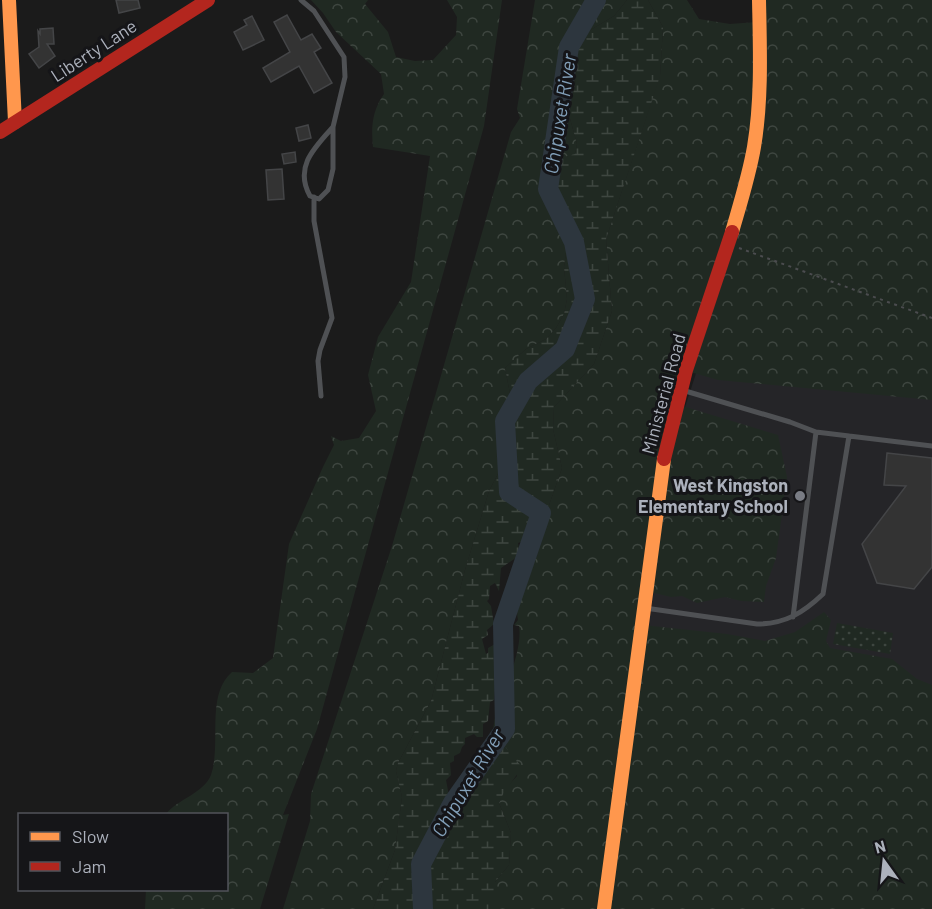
<svg xmlns="http://www.w3.org/2000/svg" width="932" height="909" font-family="Barlow,sans-serif">
	<style>
		.built { fill: #252528 }
		.forest { fill: url(#forest-crowns) }
		.wetland { fill: url(#wetland-marsh) }
		.park { fill: url(#park-dots) }
		.lines { fill: none; stroke-linecap: round; stroke-linejoin: round }
		.river { stroke: #2d363e; stroke-width: 20 }
		.building { fill: #333; stroke: #444547; stroke-width: 1.5 }
		.path { stroke: #4b4c4f; stroke-width: 2; stroke-dasharray: 3 4.5; stroke-linecap: butt }
		.lane { stroke: #4f5154; stroke-width: 5 }
		.slow { stroke: #ff974d; stroke-width: 14 }
		.jam { stroke: #b3261e; stroke-width: 14 }
		.poi-dot { fill: #797c84; stroke: #151518; stroke-width: 2 }
		.labels { text-anchor: middle; stroke-width: 6; stroke-linejoin: round; paint-order: stroke }
		.street-label { font-size: 18px; fill: #acb1bc; stroke: #151518 }
		.poi-label { font-size: 18px; font-weight: bold; fill: #acb1bc; stroke: #151518; text-anchor: end }
		.water-label { font-size: 20px; font-style: italic; fill: #829fb8; stroke: #151518 }
	</style>
	<defs>
		<pattern id="forest-crowns" width="20" height="18" patternUnits="userSpaceOnUse" patternTransform="scale(1.5)"><rect width="20" height="18" fill="#202922"/><path d="M2 6a3 3 0 1 1 6 0M12 15a3 3 0 1 1 6 0" fill="none" stroke="#3e4640"/></pattern>
		<pattern id="wetland-marsh" width="20" height="14" patternUnits="userSpaceOnUse" patternTransform="scale(1.5)"><rect width="20" height="14" fill="#202922"/><path d="M1 5h8M5 5V1M11 12h8M15 12V8" fill="none" stroke="#3e4640"/></pattern>
		<pattern id="park-dots" width="8" height="8" patternUnits="userSpaceOnUse" patternTransform="scale(1.5)"><rect width="8" height="8" fill="#202922"/><path d="M2 2h.1M6 6h.1" fill="none" stroke="#3e4640" stroke-width="1.8" stroke-linecap="round"/></pattern>
	</defs>
	<rect width="100%" height="100%" fill="#1b1b1b"/>
	<path class="built" d="M709 333 932 366V690L646 642 678 429Z"/>
	<path class="forest" d="M311 0H368L365 4 388 32 396 57 415 61 433 60 456 35 457 17 447 0H502L484 126 317 729 283 815 289 814 260 909H145L146 890H226V814H166C178 799 204 793 211 775 222 743 205 696 232 672L253 673 273 658 289 544 323 467 334 445 331 436 341 441 359 438 376 411 368 375 378 337 411 282 430 156 373 147C371 127 372 111 384 94L381 74 336 32 323 13Z
		M535 0H627L614 16 587 32 575 66 577 74 569 115 577 144 575 155 548 161 542 180 550 189 568 239 564 267 567 299 564 314 556 328 546 339 526 349 505 368 512 404 502 433 499 458 501 468 489 491 465 570 431 701 398 763 396 771 402 797 395 850 373 909H283L310 821 311 794 392 546 511 132 520 118 517 109Z
		M648 0H687L699 19 730 24 757 22 758 0H932V400L718 380 687 371 679 405 778 435 787 477 776 558 766 586 764 602 741 601 725 597 697 603 682 596 671 597 646 591 643 625 727 634 765 641 795 632 824 612 831 620 826 641 830 648 892 659 917 679 932 685V909H495V882L509 865 511 833 499 803 503 791 517 776 503 744 492 738C493 730 494 721 496 714 504 689 523 651 519 626L514 625 518 620C514 597 524 596 526 578L530 574V566C539 558 540 542 540 531L547 523V511L562 468 553 429 554 407 594 364 612 311 606 239 660 76 663 27Z"/>
	<path class="wetland" d="M627 0H648L663 27 660 77 606 239 612 311 594 364 554 407 553 429 562 468 547 511V523L540 531H533L531 538 518 543 520 555 501 568 499 591 495 583 490 586 489 599 487 601 491 606 494 624 487 630 488 635 482 639 486 654 488 653V648L497 643 498 646 501 664 497 666 494 700 490 702 488 721 483 724V737H477L474 734 465 738V744L462 747 460 753 454 756V761L450 763 451 775 446 780 449 796 446 798V810L452 811 456 809 477 759 492 738 503 744 521 766C516 780 504 788 499 803L511 833 509 865 495 882V909H373L395 850 402 797 396 771 398 763 431 701 465 570 489 491 501 468 499 458 502 433 512 404 505 368 526 349 546 339 556 328 564 314 567 299 564 267 568 239 550 189 542 180 541 171 548 161 575 154 577 144 569 115 577 74 575 66 576 45 587 32 614 16Z"/>
	<path class="park" d="M837 623 893 633 890 654 833 644Z"/>
	<g class="lines">
		<path class="river" d="M423 909 421 864 453 803 505 729 503 624 541 513 509 492 505 421 528 381 565 349 585 299 574 242 548 189 569 47 596 0"/>
	</g>
	<path class="building" d="M116 0H138L140 8 119 13Z
		M287 15 301 40 312 34 321 48 314 52 332 83 314 93 299 66 271 82 263 68 290 52 274 22Z
		M252 16 264 40 243 50 234 32 247 25 244 20Z
		M53 28 54 44H47L55 56 39 68 29 54 39 47 38 31 40 34V29Z
		M308 125 311 138 299 141 296 128Z
		M295 152 296 162 284 164 282 154Z
		M282 169 284 199 268 200 266 170Z
		M887 453 932 458V567L914 589 877 583 862 544 906 486 884 485Z"/>
	<g class="lines">
		<path class="path" d="M739 248 932 318"/>
		<path class="lane" d="M301 0 314 11 344 57 345 77 333 127V169L328 190 319 199 310 196C294 167 314 148 333 127
			M314 197V221L332 318 320 350 318 361 321 396
			M682 390 790 422 816 432 932 446
			M645 608 757 624C785 624 803 613 823 594L849 436
			M793 617 816 432"/>
		<path class="slow" d="M9 0 15 122
			M732 232C740 204 749 176 754 147 762 99 760 49 759 0
			M604 909 664 459"/>
		<path class="jam" d="M0 132 208 0
			M664 459 686 370 732 232"/>
	</g>
	<circle class="poi-dot" cx="800" cy="496" r="6"/>
	<g class="labels">
		<g class="street-label">
			<text transform="translate(94 51) rotate(-33)" y="6">Liberty Lane</text>
			<text transform="translate(664 394) rotate(-75)" y="6">Ministerial Road</text>
		</g>
		<g class="poi-label">
			<text x="788" y="492">West Kingston<tspan x="788" dy="21">Elementary School</tspan></text>
		</g>
		<g class="water-label">
			<text transform="translate(560 114) rotate(-81)" y="7">Chipuxet River</text>
			<text transform="translate(468 783) rotate(-59)" y="7">Chipuxet River</text>
		</g>
	</g>
	<rect x="18" y="813" width="210" height="78" fill="#151518" stroke="#51535a" stroke-width="1.5"/>
	<rect x="30" y="832" width="30" height="9" fill="#ff974d" stroke="#51535a" stroke-width="1.5"/>
	<text x="72" y="843" font-size="18" fill="#acb1bc">Slow</text>
	<rect x="30" y="862" width="30" height="9" fill="#b3261e" stroke="#51535a" stroke-width="1.5"/>
	<text x="72" y="873" font-size="18" fill="#acb1bc">Jam</text>
	<g transform="translate(884 861) rotate(345)" stroke="#151518" stroke-width="4.5" paint-order="stroke">
	<path d="M0-4.5L10 22L0 15L-10 22Z" fill="#acb1bc"/>
	<text y="-9" font-size="16" font-weight="bold" text-anchor="middle" fill="#acb1bc">N</text>
	</g>
</svg>
